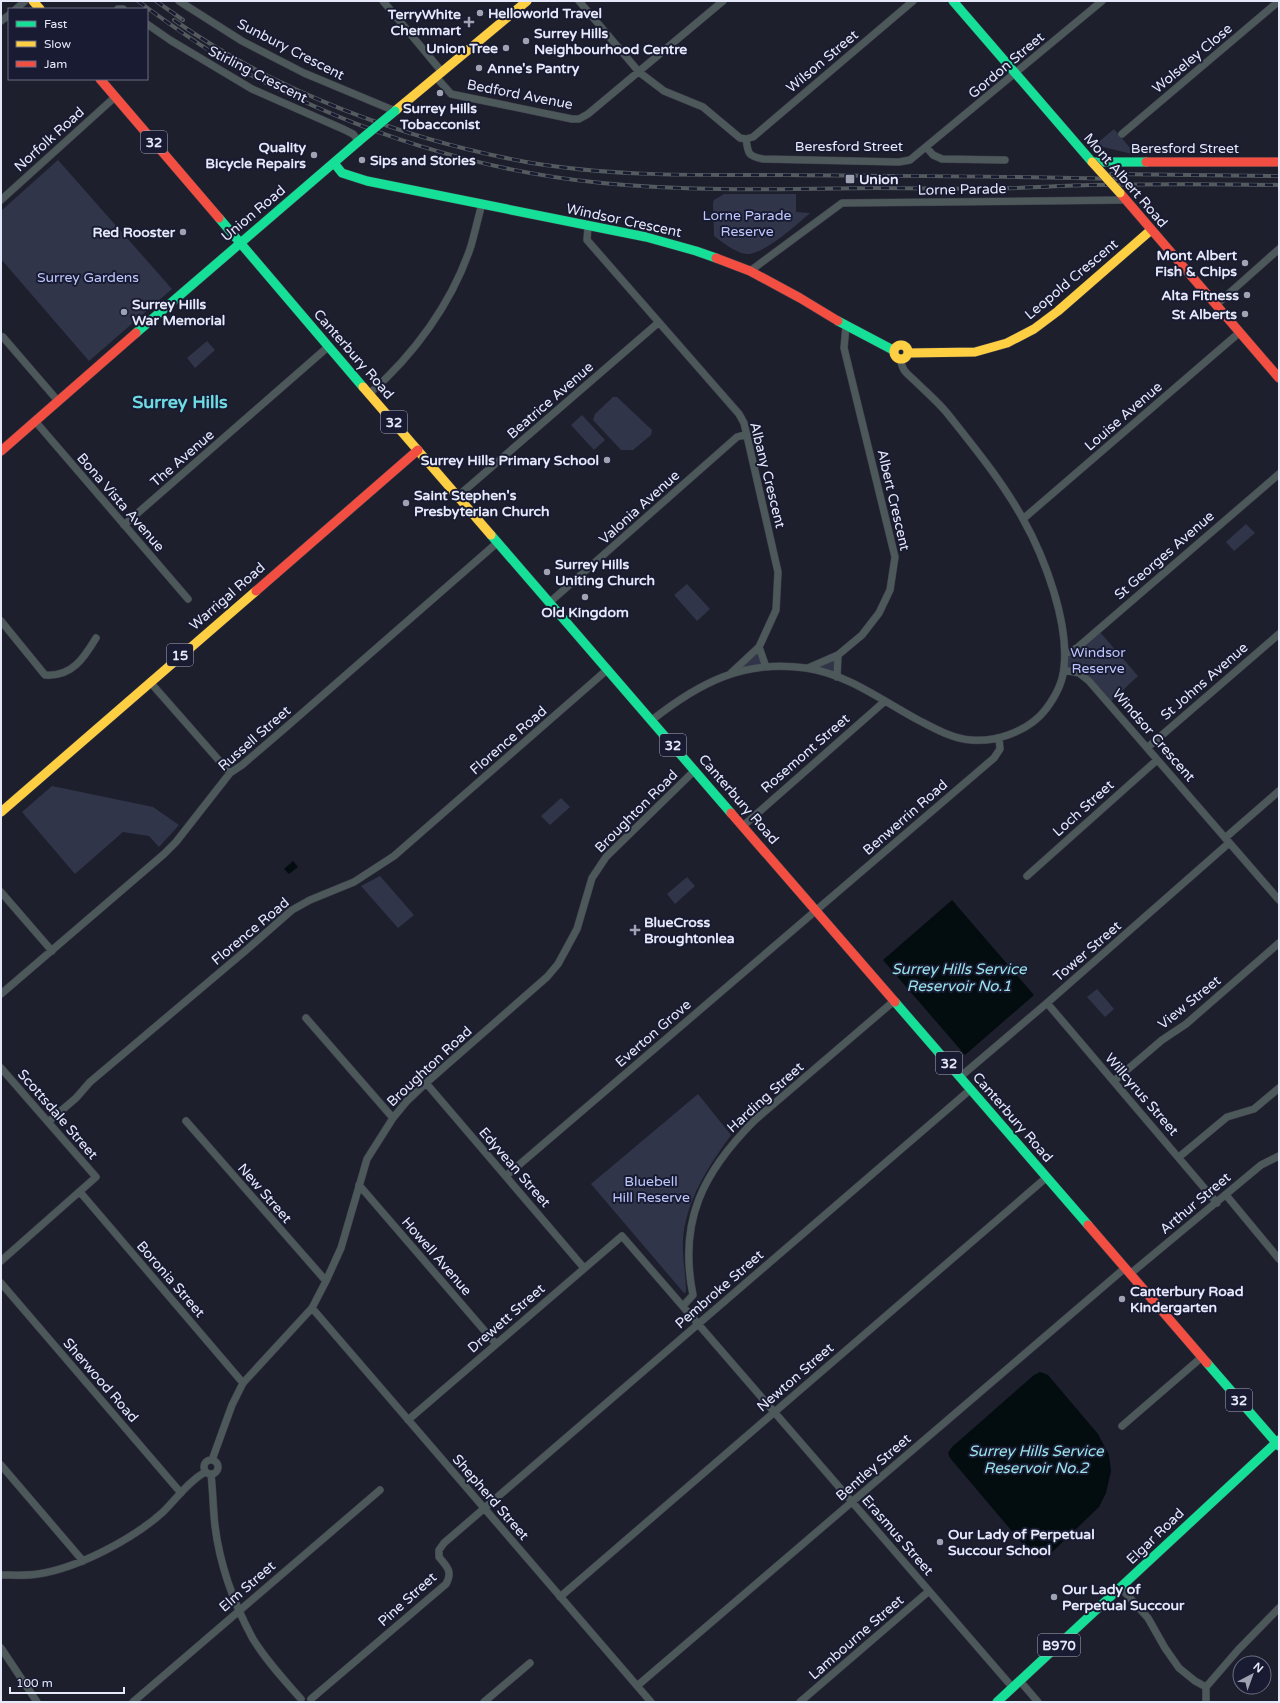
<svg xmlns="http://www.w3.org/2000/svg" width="1280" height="1703" font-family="'Varela Round',sans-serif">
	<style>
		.green { fill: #31354a }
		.water { fill: #030d10 }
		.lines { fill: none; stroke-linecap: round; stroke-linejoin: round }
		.street-casing { stroke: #3b3c48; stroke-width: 8 }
		.fast-casing { stroke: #3b3c48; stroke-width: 10 }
		.slow-casing { stroke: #3b3c48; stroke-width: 10 }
		.jam-casing { stroke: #3b3c48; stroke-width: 10 }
		.street { stroke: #4d585a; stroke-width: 7 }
		.fast { stroke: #16e098; stroke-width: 9 }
		.slow { stroke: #ffcf43; stroke-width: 9 }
		.jam { stroke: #f24e42; stroke-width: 9 }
		.rail-casing { stroke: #545b5f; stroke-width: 4 }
		.rail { stroke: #181b32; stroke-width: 2.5; stroke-dasharray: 8; stroke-linecap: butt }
		.fast-bridge-casing { stroke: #3b3c48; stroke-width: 10; stroke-linecap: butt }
		.slow-bridge-casing { stroke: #3b3c48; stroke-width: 10; stroke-linecap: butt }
		.fast-bridge { stroke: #16e098; stroke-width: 9 }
		.slow-bridge { stroke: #ffcf43; stroke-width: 9 }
		.poi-dot { fill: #9fa2b1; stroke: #181b32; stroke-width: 1.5 }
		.labels { text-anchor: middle; stroke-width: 4; stroke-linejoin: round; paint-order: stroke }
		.shield { fill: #181b32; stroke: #a8abbd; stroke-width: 1 }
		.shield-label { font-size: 13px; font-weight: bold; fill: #e5e9f9 }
		.poi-label { font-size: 14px; font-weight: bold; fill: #e5e9f9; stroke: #181b32; text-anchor: start }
		.street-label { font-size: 14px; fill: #e5e9f9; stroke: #181b32 }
		.park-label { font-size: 14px; fill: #bec8fd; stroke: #181b32 }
		.water-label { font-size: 15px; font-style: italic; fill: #9ae4ea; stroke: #181b32 }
		.district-label { font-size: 18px; font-weight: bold; fill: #6fdbe3; stroke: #181b32 }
	</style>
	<rect width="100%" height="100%" fill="#1e1f2c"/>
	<path class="green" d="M1114 129 1136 155 1095 145Z
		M58 160 172 289 89 361 1 259V211Z
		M724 194H796V212L810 213C798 224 762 256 746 254 734 252 724 243 714 236L713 203 714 200Z
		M207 341 215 350 195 368 187 358Z
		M613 397H617L652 430 651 435 633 450H621L593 420 595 414Z
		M582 415 605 440 594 450 571 425Z
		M1246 524 1255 533 1234 551 1226 542Z
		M687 584 710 609 697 621 674 595Z
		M1099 631 1138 676 1110 702 1092 681 1065 668 1067 655Z
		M758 652 763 665 741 668Z
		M834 660 835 674 817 668Z
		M52 786 153 807 179 825 159 847 149 836 123 832 75 874 22 812Z
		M561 798 570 807 550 825 541 816Z
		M380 876 414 915 398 928 361 886Z
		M687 877 695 886 675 904 667 894Z
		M1097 989 1114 1009 1105 1017 1087 997Z
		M698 1094 731 1135C708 1167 686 1200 683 1240 682 1258 686 1274 686 1292L684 1293 591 1184Z"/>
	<path class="water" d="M293 861 298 867 289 874 284 869Z
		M952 900 1034 995 965 1055 883 960Z
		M1040 1372 1048 1375 1098 1434 1109 1455 1111 1471 1106 1493 1099 1507 1047 1557 1039 1558 1033 1556 950 1458 948 1453 952 1447 1034 1375Z"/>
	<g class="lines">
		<defs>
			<path id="street" d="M179 1 242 41 304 73 395 111
				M383 1 442 72
				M579 1 639 72 664 91 703 107 740 138 746 139 753 137 913 1
				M16 9 25 1
				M118 9H123
				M1 21 9 15
				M147 24 170 40 252 89 343 129 353 134 359 141
				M436 77 451 94 572 119H579L588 114 723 1
				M1122 134 1279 1
				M746 139C748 154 748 156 763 159L899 162 910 160 1102 1
				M927 148 933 155 942 159 1005 160
				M1 200 115 97
				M588 226 587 240 739 414 744 423 778 572 776 610 759 647 730 674
				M750 271 842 203 1125 200
				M1216 305 1279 249
				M3 337 58 401
				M369 394C414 355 452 303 471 246 475 232 478 218 482 204
				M35 421 188 599
				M458 496 658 323
				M1023 519 1240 332
				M124 525 329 346
				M550 602 737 437 747 434
				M1 621 45 675C72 677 84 658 96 638
				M759 647 766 667
				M1065 654 1077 648 1279 474
				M808 668 838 655 862 635 879 613 890 590 895 557 844 348 846 326
				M1064 670 1079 673 1089 681 1279 900
				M837 677 838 655
				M150 682 230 773
				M652 720C699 683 744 659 806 668 848 674 884 702 920 721 936 729 953 739 971 740 983 741 997 739 1008 735 1022 730 1037 721 1046 709 1055 697 1063 683 1064 667 1069 623 1045 558 1023 519 1002 481 974 447 947 413 937 401 925 391 914 380 911 377 905 373 903 368 902 366 901 363 901 360
				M1147 748 1279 634
				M743 826 885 701
				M1225 838 1279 791
				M1027 876 1157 760
				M1 892 52 951
				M1 994 164 854 176 842 230 773 242 765 284 729 498 542
				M1047 1003 1217 1203
				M306 1018 393 1118
				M1 1068 96 1177 1 1261
				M960 1077 1047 1003 1229 843
				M1114 1081 1162 1040 1186 1024 1279 943
				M426 1083 584 1268
				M186 1121 326 1281
				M48 1122 76 1098 90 1082 244 952 292 910 310 900 354 882 394 856 608 669
				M1179 1157 1227 1117 1254 1109 1279 1088
				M506 1176 994 758 1000 749 999 738
				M359 1185 496 1344
				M80 1192 243 1383
				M1226 1195 1279 1259
				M1130 1274 1261 1165 1279 1156
				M1 1283 181 1493
				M683 1306 693 1295C678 1221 703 1172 755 1120L894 1001
				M312 1308 651 1702
				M408 1420 622 1236 1013 1688
				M1122 1426 1202 1357
				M204 1467a7 7 0 1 1 14 0a7 7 0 1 1-14 0Z
				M212 1460 232 1405 243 1383 312 1308 326 1281 341 1248 367 1159 393 1118 407 1101 426 1083 547 977 558 964 577 929 592 878 606 857 695 770
				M1 1465 83 1561
				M211 1474C213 1492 213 1509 215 1526 220 1566 234 1604 253 1639 266 1660 284 1680 301 1699
				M1 1575C13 1575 26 1576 38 1574 78 1568 133 1539 163 1512 177 1498 188 1482 205 1472
				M1121 1588 1148 1618 1165 1648 1179 1668 1195 1681 1206 1687
				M560 1597 1047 1177
				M1 1648 37 1702
				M1020 1681 1038 1702
				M637 1686 1125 1268
				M311 1699 446 1584C453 1571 447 1567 439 1557V1550L444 1543 971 1089
				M133 1702 380 1490
				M484 1702 530 1663
				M800 1702 929 1591
				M1206 1702V1687L1238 1650 1279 1608"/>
			<path id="fast" d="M953 1 1092 162H1146
				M334 163 342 173 367 181 646 237 696 251 716 258
				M219 218 363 387
				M838 321 893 350
				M136 333 359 141
				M491 535 731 813
				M895 1002 1088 1225
				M1207 1363 1279 1446
				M997 1702 1279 1440"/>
			<path id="slow" d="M33 1 40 9
				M395 111 527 1
				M894 352a7 7 0 1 1 14 0a7 7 0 1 1-14 0Z
				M909 353 975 352 1007 343 1034 329 1058 311 1151 230
				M363 387 491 535
				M1 812 256 591"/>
			<path id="jam" d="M100 79 219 218
				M1146 162H1279
				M1120 193 1279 378
				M716 258 750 271 800 298 838 321
				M1 451 136 333
				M256 591 418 450
				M731 813 895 1002
				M1088 1225 1207 1363"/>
		</defs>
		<use href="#street" class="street-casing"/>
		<use href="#fast" class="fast-casing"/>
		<use href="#slow" class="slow-casing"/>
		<use href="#jam" class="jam-casing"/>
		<use href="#street" class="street"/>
		<use href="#fast" class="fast"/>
		<use href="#slow" class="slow"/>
		<use href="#jam" class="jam"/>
		<defs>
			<path id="rail" d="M138 1C173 27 208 52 247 73 355 132 479 171 602 183 693 192 784 189 875 188 913 188 950 189 988 189 1022 188 1055 186 1089 185 1152 184 1216 184 1279 185
				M156 1 183 20
				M174 20C277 92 403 139 526 162 612 177 699 175 786 175 897 176 1008 176 1119 179
				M1111 174 1279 176"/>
		</defs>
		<use href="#rail" class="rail-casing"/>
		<use href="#rail" class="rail"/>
		<defs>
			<path id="fast-bridge" d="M359 141 395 111"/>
			<path id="slow-bridge" d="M1092 162 1120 193"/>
		</defs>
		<use href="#fast-bridge" class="fast-bridge-casing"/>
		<use href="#slow-bridge" class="slow-bridge-casing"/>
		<use href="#fast-bridge" class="fast-bridge"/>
		<use href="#slow-bridge" class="slow-bridge"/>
	</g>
	<g class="poi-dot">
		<circle cx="480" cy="13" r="4"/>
		<path d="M467 16h4v4h4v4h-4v4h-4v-4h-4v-4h4z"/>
		<circle cx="526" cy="41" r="4"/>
		<circle cx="506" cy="48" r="4"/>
		<circle cx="479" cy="68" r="4"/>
		<circle cx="440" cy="93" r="4"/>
		<circle cx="314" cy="155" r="4"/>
		<circle cx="362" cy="160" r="4"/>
		<rect x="845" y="174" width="10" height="10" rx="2"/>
		<circle cx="183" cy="232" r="4"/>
		<circle cx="1245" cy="263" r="4"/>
		<circle cx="1247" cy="295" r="4"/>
		<circle cx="124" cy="312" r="4"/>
		<circle cx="1245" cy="314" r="4"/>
		<circle cx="607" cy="460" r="4"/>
		<circle cx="406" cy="503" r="4"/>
		<circle cx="547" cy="572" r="4"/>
		<circle cx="585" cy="597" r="4"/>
		<path d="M633 924h4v4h4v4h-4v4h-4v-4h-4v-4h4z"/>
		<circle cx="1122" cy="1299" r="4"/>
		<circle cx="940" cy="1542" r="4"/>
		<circle cx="1054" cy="1597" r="4"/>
	</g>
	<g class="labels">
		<g class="shield">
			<rect x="141" y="131" width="26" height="22" rx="3"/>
			<rect x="381" y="411" width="26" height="22" rx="3"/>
			<rect x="167" y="644" width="26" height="22" rx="3"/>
			<rect x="660" y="734" width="26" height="22" rx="3"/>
			<rect x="936" y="1052" width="26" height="22" rx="3"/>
			<rect x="1226" y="1389" width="26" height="22" rx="3"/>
			<rect x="1038" y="1634" width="42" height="22" rx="3"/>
		</g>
		<g class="shield-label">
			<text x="154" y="147">32</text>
			<text x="394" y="427">32</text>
			<text x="180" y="660">15</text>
			<text x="673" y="750">32</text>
			<text x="949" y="1068">32</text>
			<text x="1239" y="1405">32</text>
			<text x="1059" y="1650">B970</text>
		</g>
		<g class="poi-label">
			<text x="488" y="18">Helloworld Travel</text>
			<text x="461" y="19" text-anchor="end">TerryWhite<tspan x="461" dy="16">Chemmart</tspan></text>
			<text x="534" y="38">Surrey Hills<tspan x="534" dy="16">Neighbourhood Centre</tspan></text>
			<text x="498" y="53" text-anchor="end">Union Tree</text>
			<text x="487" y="73">Anne's Pantry</text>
			<text x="440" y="113" text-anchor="middle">Surrey Hills<tspan x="440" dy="16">Tobacconist</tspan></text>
			<text x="306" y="152" text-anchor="end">Quality<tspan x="306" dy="16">Bicycle Repairs</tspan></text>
			<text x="370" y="165">Sips and Stories</text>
			<text x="859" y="184">Union</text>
			<text x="175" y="237" text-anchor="end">Red Rooster</text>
			<text x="1237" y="260" text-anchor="end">Mont Albert<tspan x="1237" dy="16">Fish &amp; Chips</tspan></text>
			<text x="1239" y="300" text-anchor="end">Alta Fitness</text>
			<text x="132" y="309">Surrey Hills<tspan x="132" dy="16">War Memorial</tspan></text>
			<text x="1237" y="319" text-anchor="end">St Alberts</text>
			<text x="599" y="465" text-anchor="end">Surrey Hills Primary School</text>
			<text x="414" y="500">Saint Stephen's<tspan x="414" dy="16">Presbyterian Church</tspan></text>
			<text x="555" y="569">Surrey Hills<tspan x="555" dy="16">Uniting Church</tspan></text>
			<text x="585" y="617" text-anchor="middle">Old Kingdom</text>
			<text x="644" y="927">BlueCross<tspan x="644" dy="16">Broughtonlea</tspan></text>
			<text x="1130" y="1296">Canterbury Road<tspan x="1130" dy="16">Kindergarten</tspan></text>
			<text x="948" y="1539">Our Lady of Perpetual<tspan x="948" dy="16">Succour School</tspan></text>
			<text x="1062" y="1594">Our Lady of<tspan x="1062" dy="16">Perpetual Succour</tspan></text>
		</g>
		<g class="street-label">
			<text transform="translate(291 49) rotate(27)" y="5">Sunbury Crescent</text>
			<text transform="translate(1192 58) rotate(-40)" y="5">Wolseley Close</text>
			<text transform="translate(822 61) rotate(-40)" y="5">Wilson Street</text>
			<text transform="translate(1006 65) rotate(-40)" y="5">Gordon Street</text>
			<text transform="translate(258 74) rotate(27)" y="5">Stirling Crescent</text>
			<text transform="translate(520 94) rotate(11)" y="5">Bedford Avenue</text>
			<text transform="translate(49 139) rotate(-42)" y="5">Norfolk Road</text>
			<text x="849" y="151">Beresford Street</text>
			<text x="1185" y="153">Beresford Street</text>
			<text transform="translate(1126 180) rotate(49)" y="5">Mont Albert Road</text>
			<text transform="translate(962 189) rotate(-1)" y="5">Lorne Parade</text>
			<text transform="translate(253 213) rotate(-40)" y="5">Union Road</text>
			<text transform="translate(624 220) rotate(12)" y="5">Windsor Crescent</text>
			<text transform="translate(1071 279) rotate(-40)" y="5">Leopold Crescent</text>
			<text transform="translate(354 354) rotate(49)" y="5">Canterbury Road</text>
			<text transform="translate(550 400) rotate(-41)" y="5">Beatrice Avenue</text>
			<text transform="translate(1123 416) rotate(-41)" y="5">Louise Avenue</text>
			<text transform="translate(182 458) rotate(-41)" y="5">The Avenue</text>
			<text transform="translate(768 475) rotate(76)" y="5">Albany Crescent</text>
			<text transform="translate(894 500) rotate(77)" y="5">Albert Crescent</text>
			<text transform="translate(121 502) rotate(49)" y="5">Bona Vista Avenue</text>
			<text transform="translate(639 507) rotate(-42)" y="5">Valonia Avenue</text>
			<text transform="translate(1164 555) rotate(-41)" y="5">St Georges Avenue</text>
			<text transform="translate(227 596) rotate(-41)" y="5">Warrigal Road</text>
			<text transform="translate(1204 681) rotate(-41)" y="5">St Johns Avenue</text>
			<text transform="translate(1154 735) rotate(49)" y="5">Windsor Crescent</text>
			<text transform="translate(254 738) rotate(-41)" y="5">Russell Street</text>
			<text transform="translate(508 740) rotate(-41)" y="5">Florence Road</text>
			<text transform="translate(805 753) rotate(-41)" y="5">Rosemont Street</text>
			<text transform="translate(739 799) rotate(49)" y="5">Canterbury Road</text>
			<text transform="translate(1083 808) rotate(-42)" y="5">Loch Street</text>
			<text transform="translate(636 811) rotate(-45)" y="5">Broughton Road</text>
			<text transform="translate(905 817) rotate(-41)" y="5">Benwerrin Road</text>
			<text transform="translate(250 931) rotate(-40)" y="5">Florence Road</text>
			<text transform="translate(1087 951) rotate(-41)" y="5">Tower Street</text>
			<text transform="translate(1189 1002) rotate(-39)" y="5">View Street</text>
			<text transform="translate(653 1033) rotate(-41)" y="5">Everton Grove</text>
			<text transform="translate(429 1066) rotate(-43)" y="5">Broughton Road</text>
			<text transform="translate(1142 1094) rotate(49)" y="5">Willcyrus Street</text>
			<text transform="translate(765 1097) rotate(-42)" y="5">Harding Street</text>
			<text transform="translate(58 1114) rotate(49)" y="5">Scottsdale Street</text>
			<text transform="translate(1013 1117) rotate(49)" y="5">Canterbury Road</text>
			<text transform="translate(515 1167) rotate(49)" y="5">Edyvean Street</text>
			<text transform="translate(265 1193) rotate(49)" y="5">New Street</text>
			<text transform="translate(1195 1203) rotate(-40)" y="5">Arthur Street</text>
			<text transform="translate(437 1256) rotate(49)" y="5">Howell Avenue</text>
			<text transform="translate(171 1279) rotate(49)" y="5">Boronia Street</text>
			<text transform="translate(719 1289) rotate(-41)" y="5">Pembroke Street</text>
			<text transform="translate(506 1318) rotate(-41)" y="5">Drewett Street</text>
			<text transform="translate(795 1377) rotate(-41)" y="5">Newton Street</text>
			<text transform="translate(101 1380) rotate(49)" y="5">Sherwood Road</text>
			<text transform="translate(873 1467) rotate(-41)" y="5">Bentley Street</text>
			<text transform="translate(491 1497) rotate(49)" y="5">Shepherd Street</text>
			<text transform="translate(898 1535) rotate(49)" y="5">Erasmus Street</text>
			<text transform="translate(1155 1536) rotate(-44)" y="5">Elgar Road</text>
			<text transform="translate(247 1586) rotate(-41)" y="5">Elm Street</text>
			<text transform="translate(407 1599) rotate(-42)" y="5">Pine Street</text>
			<text transform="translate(856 1637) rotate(-41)" y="5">Lambourne Street</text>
		</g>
		<g class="park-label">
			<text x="747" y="220">Lorne Parade<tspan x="747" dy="16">Reserve</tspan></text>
			<text x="88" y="282">Surrey Gardens</text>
			<text x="1098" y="657">Windsor<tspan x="1098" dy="16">Reserve</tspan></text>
			<text x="651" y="1186">Bluebell<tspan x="651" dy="16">Hill Reserve</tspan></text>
		</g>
		<g class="water-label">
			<text x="959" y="974">Surrey Hills Service<tspan x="959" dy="17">Reservoir No.1</tspan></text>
			<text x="1036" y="1456">Surrey Hills Service<tspan x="1036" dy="17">Reservoir No.2</tspan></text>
		</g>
		<g class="district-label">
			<text x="180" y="408">Surrey Hills</text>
		</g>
	</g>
	<rect width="1280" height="1703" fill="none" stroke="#e5e9f9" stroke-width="4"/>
	<rect x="8" y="8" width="140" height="72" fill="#181b32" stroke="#6a6d82"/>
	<rect x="16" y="21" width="20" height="6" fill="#16e098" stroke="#6a6d82"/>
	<text x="44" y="28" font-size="12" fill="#e5e9f9">Fast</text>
	<rect x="16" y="41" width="20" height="6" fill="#ffcf43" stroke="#6a6d82"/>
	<text x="44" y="48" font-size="12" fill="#e5e9f9">Slow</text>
	<rect x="16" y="61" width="20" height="6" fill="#f24e42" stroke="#6a6d82"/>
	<text x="44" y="68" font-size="12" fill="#e5e9f9">Jam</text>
	<g transform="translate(1252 1675) rotate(41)"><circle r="19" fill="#181b32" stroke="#6a6d82"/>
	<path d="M0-3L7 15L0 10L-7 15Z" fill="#9fa2b1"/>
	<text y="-6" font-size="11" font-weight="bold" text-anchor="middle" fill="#e5e9f9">N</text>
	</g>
	<path d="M10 1687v6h114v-6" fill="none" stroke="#e5e9f9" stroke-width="2"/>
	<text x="16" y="1687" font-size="12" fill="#e5e9f9" stroke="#181b32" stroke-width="3" paint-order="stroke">100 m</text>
</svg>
